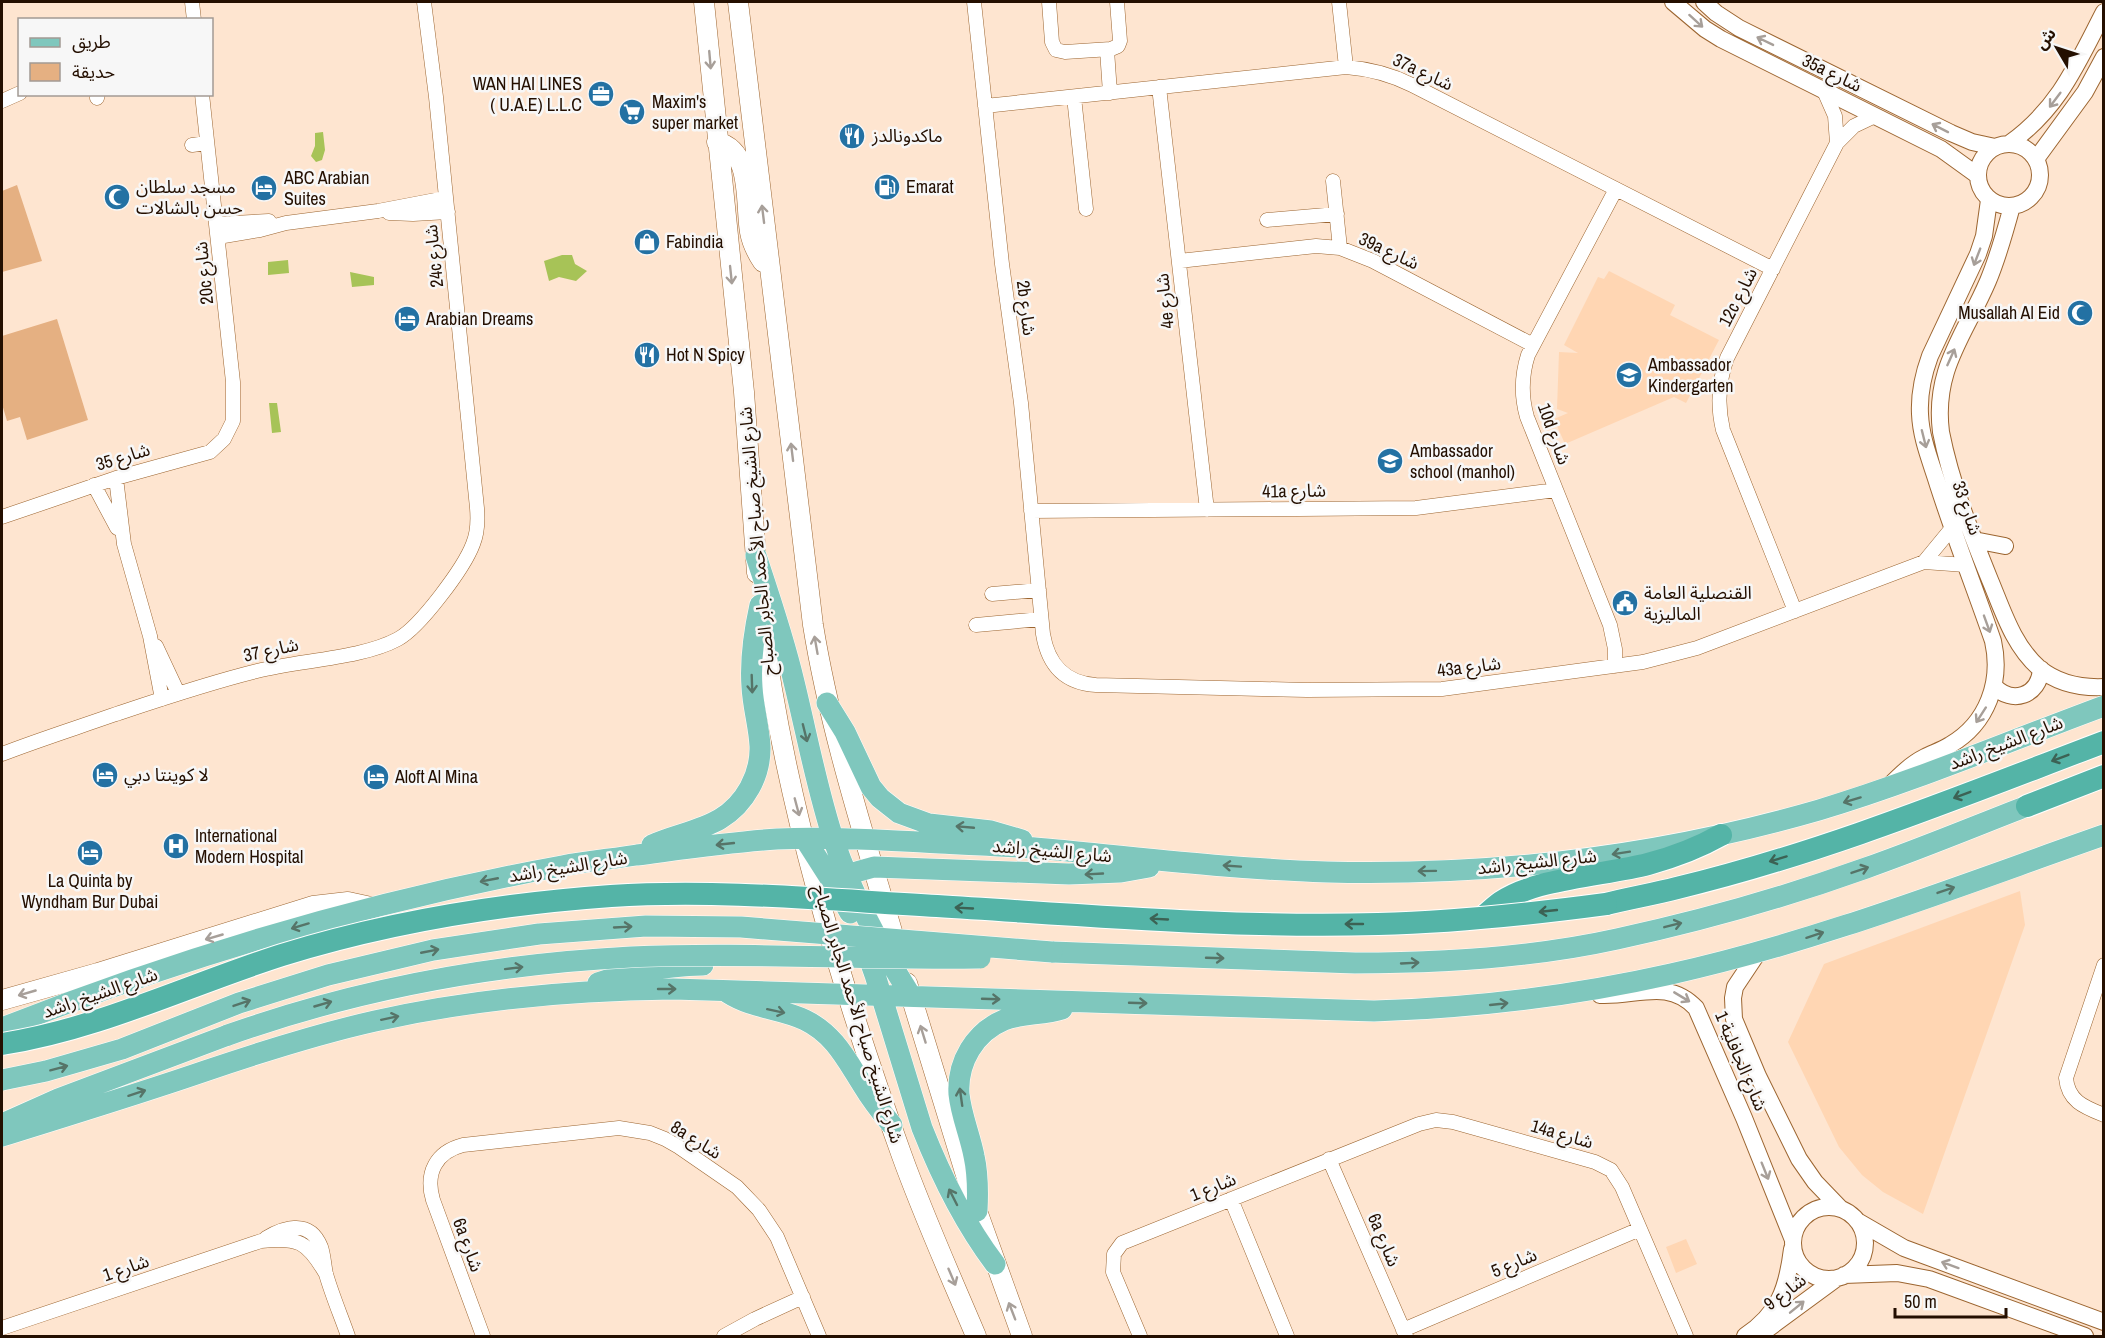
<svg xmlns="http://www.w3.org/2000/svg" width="2105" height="1338" font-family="'Archivo Narrow','Noto Sans Arabic',sans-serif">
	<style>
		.built { fill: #ffd6b3 }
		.green { fill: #e5b082 }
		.water { fill: #a7c357 }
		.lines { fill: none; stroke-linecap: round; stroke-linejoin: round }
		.minor-casing { stroke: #9c6530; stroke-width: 15 }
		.tertiary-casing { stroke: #9c6530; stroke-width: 18 }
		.secondary-casing { stroke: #9c6530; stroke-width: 21 }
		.primary-casing { stroke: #fff; stroke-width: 22 }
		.trunk-casing { stroke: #fff; stroke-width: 24 }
		.minor { stroke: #fff; stroke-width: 14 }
		.tertiary { stroke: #fff; stroke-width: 16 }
		.secondary { stroke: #fff; stroke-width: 20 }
		.primary { stroke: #7fc7bd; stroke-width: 21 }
		.trunk { stroke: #54b4a7; stroke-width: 22 }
		.primary-bridge-casing { stroke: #fff; stroke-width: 22; stroke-linecap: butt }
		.trunk-bridge-casing { stroke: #fff; stroke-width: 24; stroke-linecap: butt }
		.primary-bridge { stroke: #7fc7bd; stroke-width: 21 }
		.trunk-bridge { stroke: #54b4a7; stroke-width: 22 }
		.oneway { stroke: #a79f99 }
		.oneway2 { stroke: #567468 }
		.oneway3 { stroke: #3c6254 }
		.labels { text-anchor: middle; stroke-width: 5; stroke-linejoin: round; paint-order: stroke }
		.street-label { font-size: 18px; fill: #240f00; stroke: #f7f7f7 }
		.poi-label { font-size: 18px; fill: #240f00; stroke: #f7f7f7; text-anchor: start }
	</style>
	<rect width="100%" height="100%" fill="#fee5d0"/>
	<path class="built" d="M1609 271 1675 305 1670 315 1719 340 1686 403 1674 397 1565 444 1554 419 1568 413 1557 409 1559 352 1578 353 1564 345 1598 277 1604 279Z
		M2020 891 2025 925 1923 1214 1883 1192 1862 1175 1839 1147 1788 1042 1824 964Z
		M1686 1239 1697 1264 1676 1273 1666 1247Z"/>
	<path class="green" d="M17 185 42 261 2 272V191Z
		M57 319 88 420 27 440 20 417 7 421 2 404V336Z"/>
	<path class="water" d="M323 132 325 150 322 160 316 162 311 156 315 146V133Z
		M562 255H572L575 264 587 271 576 281 559 277 549 281 544 261Z
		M288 260 289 273 268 275V262Z
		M350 272 374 277V285L352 287Z
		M269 403H277L281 432 272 433Z"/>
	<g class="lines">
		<defs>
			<path id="minor" d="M192 2 194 20
				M974 2 1002 264 1021 403 1043 634C1048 664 1064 683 1096 685L1307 690 1442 689 1643 662 1697 648 1924 562 1966 565
				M1049 2 1052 42 1056 50 1065 52 1111 49 1118 46 1120 41 1117 2
				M1339 2 1346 67
				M1107 50 1110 93
				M1159 87 1207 510
				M1824 91 1835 116 1837 143
				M1074 97 1086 209
				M97 98 98 94
				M2 101 20 93
				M985 106 1346 67C1371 69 1390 74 1412 85L1773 269
				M192 145 207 143
				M1333 181 1340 248
				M389 213 413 214 448 212
				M1267 220 1337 214
				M217 224 269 221
				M218 237 260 230 286 223 378 211 446 198
				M1179 261 1316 246 1340 248 1373 261 1533 345
				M116 478 124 544 150 636 162 699
				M94 485 117 528
				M1031 511 1416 508 1556 490
				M2 517 116 478 210 452 224 439 233 421V382L202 94
				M1924 562 1952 528
				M992 594 1039 590
				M1795 611 1723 430C1717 405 1718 383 1727 358L1837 143 1854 126 1875 116
				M976 625 1041 619
				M156 646 178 693
				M1615 666V649L1610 625 1527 417C1521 396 1521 377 1528 355L1616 189
				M2 754C38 740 76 728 113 715 161 699 208 683 257 671 299 660 361 659 398 639 420 627 464 568 473 544 478 532 478 520 477 508L436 97 424 2
				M2104 965 2066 1078C2068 1101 2084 1107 2104 1115
				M1329 1159 1406 1336
				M1231 1199 1287 1336
				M266 1238C285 1227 310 1219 321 1247 324 1256 324 1265 326 1274 332 1295 341 1316 348 1336
				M2 1328 261 1241C298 1237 307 1241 326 1274
				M1403 1330 1640 1229
				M483 1336 433 1200C425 1173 436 1152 463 1145L619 1128 650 1133 665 1139 679 1147 737 1187 759 1210 777 1237 819 1336
				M724 1336 755 1319 803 1297
				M1140 1336 1113 1272 1114 1254 1122 1243 1419 1124 1436 1120 1453 1122 1595 1162 1611 1170 1622 1187 1686 1336"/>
			<path id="tertiary" d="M1673 2 1705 29 1721 39 1941 149 1977 175
				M1704 2 1716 13 1739 28 1951 133 1972 142 1995 147
				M2010 143C2059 108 2077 64 2104 12
				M1978 175a31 31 0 1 1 62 0a31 31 0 1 1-62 0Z
				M2036 159 2085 92 2104 57
				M2012 206C2005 232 1998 257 1988 281 1965 335 1933 369 1941 432 1951 483 1971 533 1990 580 2003 611 2013 645 2039 668 2057 683 2081 688 2104 687
				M1974 540 2005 546
				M1994 686C2012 705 2039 696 2041 669
				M1889 786C1900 775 1911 764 1925 757 1933 753 1942 750 1950 745 1988 723 2002 681 1993 641 1975 589 1955 538 1938 485 1931 462 1921 439 1920 414 1919 394 1923 375 1930 356L1978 254 1984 236 1989 200
				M1759 951 1735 987 1733 998 1734 1019 1758 1076 1799 1159 1815 1182 1840 1208
				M1600 995C1636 997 1668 978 1696 1008L1744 1118 1793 1240
				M1793 1243a36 36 0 1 1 72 0a36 36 0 1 1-72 0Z
				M1859 1222 1904 1248 2104 1322
				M1844 1275 1897 1273 1929 1279 2085 1336
				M1765 1331 1837 1278
				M1745 1336C1779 1313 1787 1289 1792 1249"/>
			<path id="secondary" d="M704 2 744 392 757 573
				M738 2 813 625C831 736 867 844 898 952
				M717 142C753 151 745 203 750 232 752 243 757 253 763 262
				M761 614C783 796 840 984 902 1156 924 1217 951 1277 976 1336
				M907 983 977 1211 1022 1336
				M2 1000 98 973 313 906 348 902 371 907"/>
			<path id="primary" d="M756 556C770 598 784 639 794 682 807 735 817 790 834 841 853 896 880 947 911 996
				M827 703 845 732 871 787 880 798 899 813 929 824 991 831 1022 840
				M805 839 835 886 850 913
				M652 845C674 835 700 831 720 819 745 804 761 775 760 746 759 726 753 707 752 687 750 659 754 632 760 605
				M837 884 856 872 874 867 1069 874 1121 872 1149 867
				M863 941 875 975 922 1128C941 1176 964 1223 995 1264
				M1052 952 1355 963C1442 963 1531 958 1617 939 1701 921 1785 897 1866 868 1920 849 1973 827 2027 806
				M598 983C632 971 666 966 703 965
				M728 993C753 1009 780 1008 805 1020 834 1034 846 1059 862 1084 871 1099 881 1112 892 1125
				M2 1028C183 957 370 901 562 866 587 861 612 859 637 855 683 849 730 842 777 839 830 837 885 840 939 843 975 845 1011 846 1047 849 1140 858 1233 869 1327 872 1492 876 1660 856 1819 810 1916 781 2009 741 2104 706
				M2 1124 58 1099 228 1035
				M2 1136C69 1115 138 1094 205 1071 261 1052 317 1034 375 1021 473 999 572 990 673 989L1374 1011C1474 1008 1573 996 1671 974 1819 941 1961 885 2104 835
				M977 1211C978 1192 978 1174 974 1156 970 1135 961 1115 959 1094 957 1062 975 1032 1004 1020 1022 1013 1043 1015 1062 1009"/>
			<path id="trunk" d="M2027 806 2104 776
				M1606 904C1630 898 1654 894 1677 888 1823 853 1964 795 2104 742
				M1483 917C1489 912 1494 907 1501 902 1536 878 1606 875 1648 864 1674 857 1698 848 1721 835"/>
		</defs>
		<use href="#minor" class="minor-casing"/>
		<use href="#tertiary" class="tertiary-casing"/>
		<use href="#secondary" class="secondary-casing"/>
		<use href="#primary" class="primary-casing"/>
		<use href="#trunk" class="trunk-casing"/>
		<use href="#minor" class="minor"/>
		<use href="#tertiary" class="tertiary"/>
		<use href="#secondary" class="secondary"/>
		<use href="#primary" class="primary"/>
		<use href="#trunk" class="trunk"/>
		<defs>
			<path id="primary-bridge" d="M228 1035C358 989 493 964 631 957 747 952 864 960 980 958
				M2 1080 46 1071 122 1049 239 1003 328 975 433 950 539 934 646 926 741 927 1052 952"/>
			<path id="trunk-bridge" d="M2 1044C99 1029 188 985 282 955 389 922 499 904 611 896 719 889 829 900 937 906 1084 915 1231 928 1378 924 1455 922 1531 914 1606 904"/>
		</defs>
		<use href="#primary-bridge" class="primary-bridge-casing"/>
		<use href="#trunk-bridge" class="trunk-bridge-casing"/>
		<use href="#primary-bridge" class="primary-bridge"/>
		<use href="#trunk-bridge" class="trunk-bridge"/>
	</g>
	<defs><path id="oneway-shaft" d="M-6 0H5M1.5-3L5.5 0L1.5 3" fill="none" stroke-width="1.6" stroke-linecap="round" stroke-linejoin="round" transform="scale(1.5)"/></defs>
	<g class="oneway">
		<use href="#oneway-shaft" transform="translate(1696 21) rotate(42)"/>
		<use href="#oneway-shaft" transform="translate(1765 41) rotate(-154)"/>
		<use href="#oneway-shaft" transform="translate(710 60) rotate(85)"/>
		<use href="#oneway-shaft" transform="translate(2055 100) rotate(127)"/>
		<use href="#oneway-shaft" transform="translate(1940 128) rotate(-153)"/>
		<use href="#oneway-shaft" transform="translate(763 214) rotate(-97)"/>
		<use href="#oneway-shaft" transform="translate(1977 257) rotate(111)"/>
		<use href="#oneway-shaft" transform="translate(731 275) rotate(84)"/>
		<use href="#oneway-shaft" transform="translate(1951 357) rotate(-66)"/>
		<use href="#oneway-shaft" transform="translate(1924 439) rotate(76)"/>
		<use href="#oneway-shaft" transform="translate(792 452) rotate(-97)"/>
		<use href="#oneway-shaft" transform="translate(1987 624) rotate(70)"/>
		<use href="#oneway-shaft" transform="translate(816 645) rotate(-100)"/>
		<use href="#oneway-shaft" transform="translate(1981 715) rotate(123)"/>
		<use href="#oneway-shaft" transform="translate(797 807) rotate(75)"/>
		<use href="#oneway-shaft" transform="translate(214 937) rotate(164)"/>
		<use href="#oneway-shaft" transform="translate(27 993) rotate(164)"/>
		<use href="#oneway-shaft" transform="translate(1682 997) rotate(31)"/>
		<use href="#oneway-shaft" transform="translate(923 1034) rotate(-107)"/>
		<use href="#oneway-shaft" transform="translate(1765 1171) rotate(68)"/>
		<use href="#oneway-shaft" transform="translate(1950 1265) rotate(-160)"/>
		<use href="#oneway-shaft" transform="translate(952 1277) rotate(67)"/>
		<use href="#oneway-shaft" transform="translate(1797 1307) rotate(-39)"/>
		<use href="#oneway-shaft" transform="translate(1012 1311) rotate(-111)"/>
	</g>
	<g class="oneway2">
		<use href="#oneway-shaft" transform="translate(752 684) rotate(88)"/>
		<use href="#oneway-shaft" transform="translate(805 733) rotate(76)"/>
		<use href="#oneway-shaft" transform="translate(1852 800) rotate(163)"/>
		<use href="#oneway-shaft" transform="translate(965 827) rotate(-175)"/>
		<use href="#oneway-shaft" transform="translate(725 844) rotate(174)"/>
		<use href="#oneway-shaft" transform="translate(1621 853) rotate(171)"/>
		<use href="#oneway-shaft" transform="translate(1232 866) rotate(-176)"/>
		<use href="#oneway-shaft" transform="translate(1860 870) rotate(-19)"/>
		<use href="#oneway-shaft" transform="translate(1427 871) rotate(179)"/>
		<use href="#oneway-shaft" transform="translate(1094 874) rotate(177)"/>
		<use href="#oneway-shaft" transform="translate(489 880) rotate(169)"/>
		<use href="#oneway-shaft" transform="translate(1946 890) rotate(-19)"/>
		<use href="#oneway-shaft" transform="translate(1673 925) rotate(-14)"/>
		<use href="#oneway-shaft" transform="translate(300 926) rotate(163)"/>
		<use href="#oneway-shaft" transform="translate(623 927) rotate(-3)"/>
		<use href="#oneway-shaft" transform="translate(1815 935) rotate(-18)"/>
		<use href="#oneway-shaft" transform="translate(430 951) rotate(-11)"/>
		<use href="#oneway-shaft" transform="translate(1215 958) rotate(2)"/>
		<use href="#oneway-shaft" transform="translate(1410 963) rotate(-3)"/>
		<use href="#oneway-shaft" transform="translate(514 968) rotate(-7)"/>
		<use href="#oneway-shaft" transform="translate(667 989)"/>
		<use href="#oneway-shaft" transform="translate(991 999) rotate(2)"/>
		<use href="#oneway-shaft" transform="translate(242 1003) rotate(-19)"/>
		<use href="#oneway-shaft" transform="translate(1138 1003) rotate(2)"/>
		<use href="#oneway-shaft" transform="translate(323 1004) rotate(-16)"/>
		<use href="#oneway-shaft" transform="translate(1499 1004) rotate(-6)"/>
		<use href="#oneway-shaft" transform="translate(776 1011) rotate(12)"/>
		<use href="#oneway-shaft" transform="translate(390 1018) rotate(-12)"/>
		<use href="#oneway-shaft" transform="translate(59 1068) rotate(-15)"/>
		<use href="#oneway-shaft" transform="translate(137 1093) rotate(-18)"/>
		<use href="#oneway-shaft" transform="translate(961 1097) rotate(-98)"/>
		<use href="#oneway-shaft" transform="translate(953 1197) rotate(-117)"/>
	</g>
	<g class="oneway3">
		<use href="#oneway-shaft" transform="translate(2060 758) rotate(159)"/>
		<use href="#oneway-shaft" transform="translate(1962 795) rotate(159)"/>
		<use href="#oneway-shaft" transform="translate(1778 859) rotate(163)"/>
		<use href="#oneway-shaft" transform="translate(964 908) rotate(-177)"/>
		<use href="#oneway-shaft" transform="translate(1548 911) rotate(174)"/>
		<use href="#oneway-shaft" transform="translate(1159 919) rotate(-177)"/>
		<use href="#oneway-shaft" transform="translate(1354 924) rotate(180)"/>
	</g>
	<defs>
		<symbol id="office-disc" viewBox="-11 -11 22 22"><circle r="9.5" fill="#2371a3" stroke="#f7f7f7"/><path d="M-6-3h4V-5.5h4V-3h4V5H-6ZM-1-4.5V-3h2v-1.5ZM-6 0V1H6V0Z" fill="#fff"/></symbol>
		<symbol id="supermarket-disc" viewBox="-11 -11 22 22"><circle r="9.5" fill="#2371a3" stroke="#f7f7f7"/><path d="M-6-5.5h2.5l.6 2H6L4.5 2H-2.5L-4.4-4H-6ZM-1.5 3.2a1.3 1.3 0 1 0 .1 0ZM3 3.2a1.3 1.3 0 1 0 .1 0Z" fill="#fff"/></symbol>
		<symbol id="restaurant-disc" viewBox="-11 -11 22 22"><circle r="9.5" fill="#2371a3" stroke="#f7f7f7"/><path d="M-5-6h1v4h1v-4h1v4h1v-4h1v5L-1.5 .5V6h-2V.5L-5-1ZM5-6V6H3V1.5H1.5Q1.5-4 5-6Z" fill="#fff"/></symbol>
		<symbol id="fuel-disc" viewBox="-11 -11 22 22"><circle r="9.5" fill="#2371a3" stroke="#f7f7f7"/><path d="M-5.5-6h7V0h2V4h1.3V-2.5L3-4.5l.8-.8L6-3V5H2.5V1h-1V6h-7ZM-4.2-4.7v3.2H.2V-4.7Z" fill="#fff"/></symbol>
		<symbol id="hotel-disc" viewBox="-11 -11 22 22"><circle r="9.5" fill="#2371a3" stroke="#f7f7f7"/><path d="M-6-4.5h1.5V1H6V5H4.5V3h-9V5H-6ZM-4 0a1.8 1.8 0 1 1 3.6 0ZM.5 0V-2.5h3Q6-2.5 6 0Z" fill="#fff"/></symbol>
		<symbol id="mosque-disc" viewBox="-11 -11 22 22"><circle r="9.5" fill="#2371a3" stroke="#f7f7f7"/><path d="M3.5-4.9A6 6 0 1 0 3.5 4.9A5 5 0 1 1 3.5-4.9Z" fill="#fff"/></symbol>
		<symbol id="shop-disc" viewBox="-11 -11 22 22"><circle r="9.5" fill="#2371a3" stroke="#f7f7f7"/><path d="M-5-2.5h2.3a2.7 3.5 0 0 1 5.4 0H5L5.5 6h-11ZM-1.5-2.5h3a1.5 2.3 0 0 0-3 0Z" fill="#fff"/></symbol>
		<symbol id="school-disc" viewBox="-11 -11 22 22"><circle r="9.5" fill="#2371a3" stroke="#f7f7f7"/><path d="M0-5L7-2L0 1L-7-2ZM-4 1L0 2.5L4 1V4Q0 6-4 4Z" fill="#fff"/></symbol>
		<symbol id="civic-disc" viewBox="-11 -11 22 22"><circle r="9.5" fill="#2371a3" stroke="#f7f7f7"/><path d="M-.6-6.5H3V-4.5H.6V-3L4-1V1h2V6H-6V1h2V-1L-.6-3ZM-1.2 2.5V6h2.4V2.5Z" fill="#fff"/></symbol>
		<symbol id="hospital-disc" viewBox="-11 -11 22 22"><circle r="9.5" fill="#2371a3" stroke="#f7f7f7"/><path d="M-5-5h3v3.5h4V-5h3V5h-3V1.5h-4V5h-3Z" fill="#fff"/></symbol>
	</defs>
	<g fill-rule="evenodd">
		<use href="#office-disc" x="586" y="79" width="30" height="30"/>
		<use href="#supermarket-disc" x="617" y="97" width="30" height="30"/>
		<use href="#restaurant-disc" x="837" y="121" width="30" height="30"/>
		<use href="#fuel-disc" x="872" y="172" width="30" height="30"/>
		<use href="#hotel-disc" x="249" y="173" width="30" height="30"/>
		<use href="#mosque-disc" x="102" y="182" width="30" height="30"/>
		<use href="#shop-disc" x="632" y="227" width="30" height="30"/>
		<use href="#mosque-disc" x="2065" y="298" width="30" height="30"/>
		<use href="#hotel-disc" x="392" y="304" width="30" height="30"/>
		<use href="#restaurant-disc" x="632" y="340" width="30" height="30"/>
		<use href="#school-disc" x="1614" y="360" width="30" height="30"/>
		<use href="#school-disc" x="1375" y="446" width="30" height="30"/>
		<use href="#civic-disc" x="1610" y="588" width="30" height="30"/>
		<use href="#hotel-disc" x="90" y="760" width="30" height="30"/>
		<use href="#hotel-disc" x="361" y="762" width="30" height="30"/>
		<use href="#hospital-disc" x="161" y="831" width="30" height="30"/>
		<use href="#hotel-disc" x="75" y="838" width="30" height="30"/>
	</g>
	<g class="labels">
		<g class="street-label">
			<text transform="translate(1423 72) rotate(25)" y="6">37a شارع</text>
			<text transform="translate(1832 73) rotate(26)" y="6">35a شارع</text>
			<text transform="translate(1389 251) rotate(25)" y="6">39a شارع</text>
			<text transform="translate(434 256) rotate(-96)" y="6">24c شارع</text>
			<text transform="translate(204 273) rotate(-96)" y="6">20c شارع</text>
			<text transform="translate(1738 297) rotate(-63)" y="6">12c شارع</text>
			<text transform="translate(1165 301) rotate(-96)" y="6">4e شارع</text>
			<text transform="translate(1026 308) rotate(83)" y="6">2b شارع</text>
			<text transform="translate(1554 434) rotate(70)" y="6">10d شارع</text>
			<text transform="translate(123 457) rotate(-17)" y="6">شارع 35</text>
			<text transform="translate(1294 491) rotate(-1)" y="6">41a شارع</text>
			<text transform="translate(1967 508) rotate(71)" y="6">شارع 33</text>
			<text transform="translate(757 541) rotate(-95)" y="6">شارع الشيخ صباح الأحمد الجابر الصباح</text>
			<text transform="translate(271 650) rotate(-12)" y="6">شارع 37</text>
			<text transform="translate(1469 667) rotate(-7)" y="6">43a شارع</text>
			<text transform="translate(2006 743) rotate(-21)" y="6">شارع الشيخ راشد</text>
			<text transform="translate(1052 851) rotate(5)" y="6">شارع الشيخ راشد</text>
			<text transform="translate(1537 862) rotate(-6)" y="6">شارع الشيخ راشد</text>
			<text transform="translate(568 867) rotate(-9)" y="6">شارع الشيخ راشد</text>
			<text transform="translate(100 993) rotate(-19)" y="6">شارع الشيخ راشد</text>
			<text transform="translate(858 1014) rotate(73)" y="6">شارع الشيخ صباح الأحمد الجابر الصباح</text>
			<text transform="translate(1741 1061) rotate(67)" y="6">شارع الجافلية 1</text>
			<text transform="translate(1562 1134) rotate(16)" y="6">14a شارع</text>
			<text transform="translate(696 1140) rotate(32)" y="6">8a شارع</text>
			<text transform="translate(1213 1187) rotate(-22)" y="6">شارع 1</text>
			<text transform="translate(1384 1240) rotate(67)" y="6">6a شارع</text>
			<text transform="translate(468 1245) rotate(70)" y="6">6a شارع</text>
			<text transform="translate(1514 1263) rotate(-23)" y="6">شارع 5</text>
			<text transform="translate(126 1268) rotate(-19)" y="6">شارع 1</text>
			<text transform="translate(1785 1292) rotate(-37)" y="6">شارع 9</text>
		</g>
		<g class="poi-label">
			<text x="582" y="90" text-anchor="end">WAN HAI LINES<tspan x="582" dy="21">( U.A.E) L.L.C</tspan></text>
			<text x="652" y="108">Maxim's<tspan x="652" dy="21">super market</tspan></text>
			<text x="872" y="142">ماكدونالدز</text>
			<text x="284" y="184">ABC Arabian<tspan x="284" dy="21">Suites</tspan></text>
			<text x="136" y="193">مسجد سلطان<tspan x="136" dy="21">حسن بالشالات</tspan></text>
			<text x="906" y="193">Emarat</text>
			<text x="666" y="248">Fabindia</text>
			<text x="2060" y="319" text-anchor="end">Musallah Al Eid</text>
			<text x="426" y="325">Arabian Dreams</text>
			<text x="666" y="361">Hot N Spicy</text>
			<text x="1648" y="371">Ambassador<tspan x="1648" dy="21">Kindergarten</tspan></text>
			<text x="1410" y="457">Ambassador<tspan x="1410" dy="21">school (manhol)</tspan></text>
			<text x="1644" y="599">القنصلية العامة<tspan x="1644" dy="21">الماليزية</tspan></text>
			<text x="124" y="781">لا كوينتا دبي</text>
			<text x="395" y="783">Aloft Al Mina</text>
			<text x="195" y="842">International<tspan x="195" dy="21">Modern Hospital</tspan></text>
			<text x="90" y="887" text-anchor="middle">La Quinta by<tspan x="90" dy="21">Wyndham Bur Dubai</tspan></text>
		</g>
	</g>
	<rect width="2105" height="1338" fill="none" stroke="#240f00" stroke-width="6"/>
	<rect x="18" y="18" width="195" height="78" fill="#f7f7f7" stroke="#a39a94" stroke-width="1.5"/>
	<rect x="30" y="38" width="30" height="9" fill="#7fc7bd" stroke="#a39a94" stroke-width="1.5"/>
	<text x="72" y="48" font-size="18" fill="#240f00">طريق</text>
	<rect x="30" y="63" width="30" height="18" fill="#e5b082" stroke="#a39a94" stroke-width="1.5"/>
	<text x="72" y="78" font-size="18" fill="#240f00">حديقة</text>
	<g transform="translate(2057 48) rotate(309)" stroke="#f7f7f7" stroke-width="4.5" paint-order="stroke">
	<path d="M0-4.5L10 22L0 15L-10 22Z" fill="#240f00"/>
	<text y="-9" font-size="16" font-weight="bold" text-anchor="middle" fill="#240f00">ش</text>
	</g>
	<path d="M1895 1308v9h111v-9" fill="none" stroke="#240f00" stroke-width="3"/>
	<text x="1904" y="1308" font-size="18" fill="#240f00" stroke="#f7f7f7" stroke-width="4.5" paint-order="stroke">50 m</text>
</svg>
